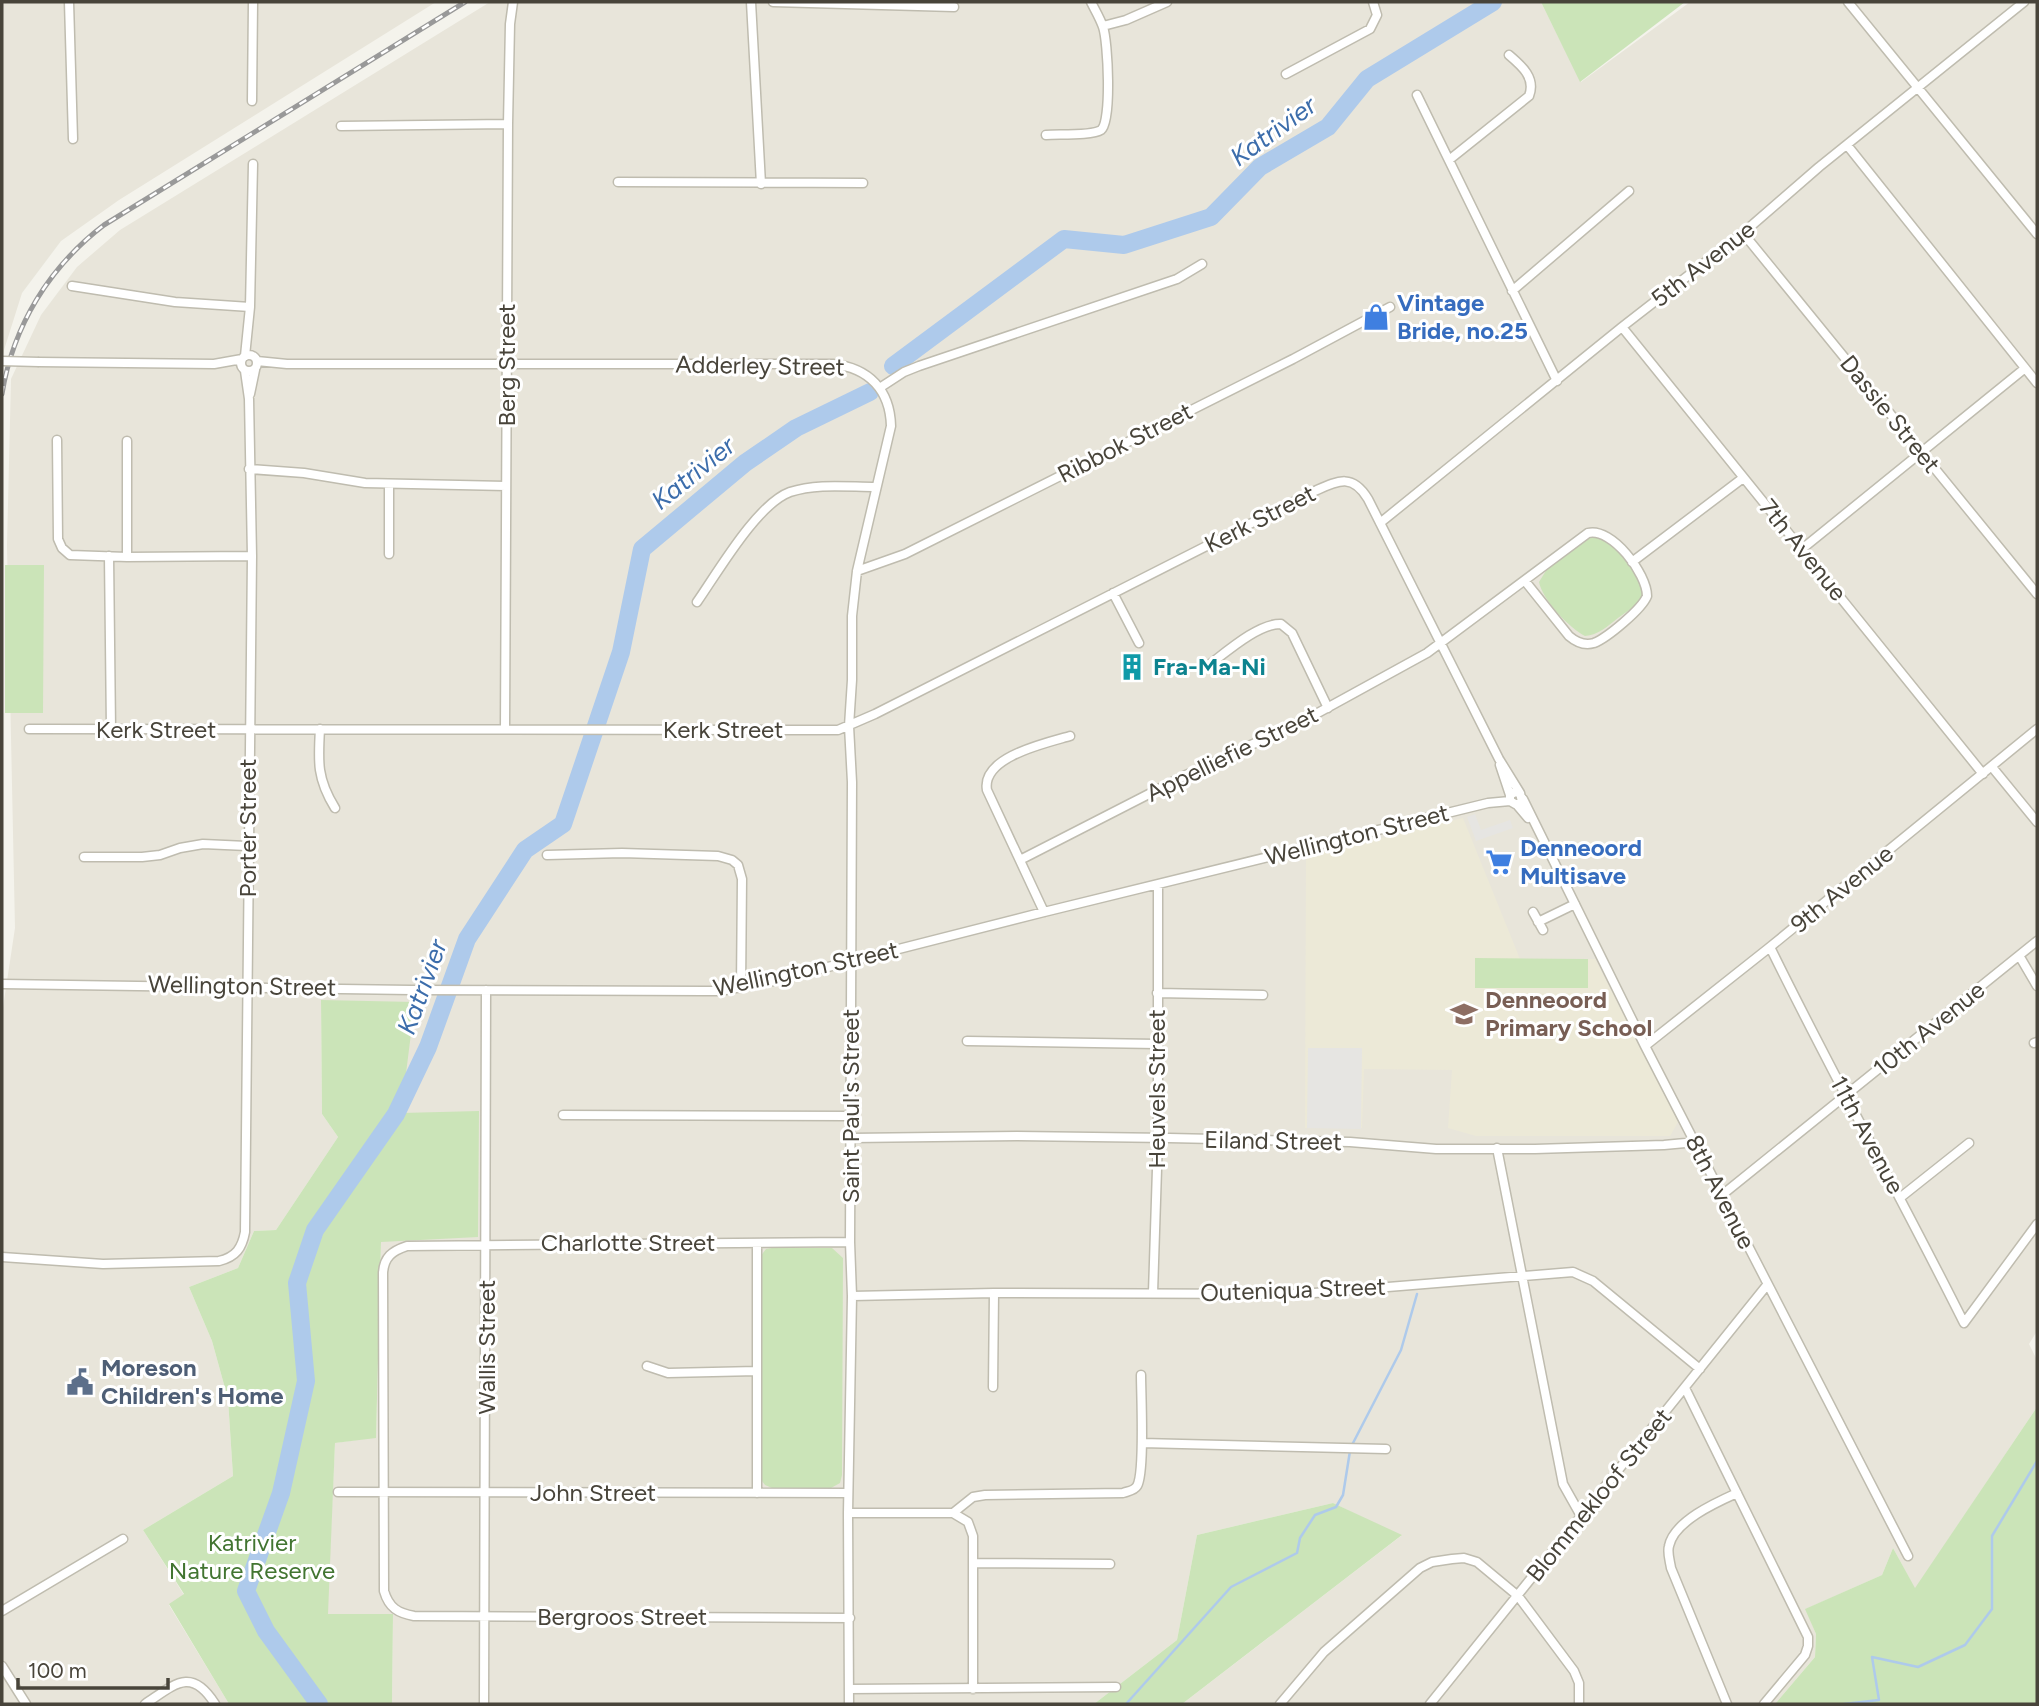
<svg xmlns="http://www.w3.org/2000/svg" width="2039" height="1706" font-family="Figtree,sans-serif">
	<style>
		.residential { fill: #e8e5da }
		.education { fill: #ece9d7 }
		.green { fill: #cbe4b8 }
		.parking { fill: #e6e5e2 }
		.lines { fill: none; stroke-linecap: round; stroke-linejoin: round }
		.stream { stroke: #aecaeb; stroke-width: 2.5 }
		.river { stroke: #aecaeb; stroke-width: 18 }
		.minor-casing { stroke: #bfbcaf; stroke-width: 11 }
		.minor { stroke: #fff; stroke-width: 8 }
		.rail-casing { stroke: #999; stroke-width: 5 }
		.rail { stroke: #fff; stroke-width: 2.5; stroke-dasharray: 8; stroke-linecap: butt }
		.minor-bridge-casing { stroke: #bfbcaf; stroke-width: 11; stroke-linecap: butt }
		.minor-bridge { stroke: #fff; stroke-width: 8 }
		.labels { text-anchor: middle; stroke-width: 6; stroke-linejoin: round; paint-order: stroke }
		.street-label { font-size: 24px; fill: #48443a; stroke: #fff }
		.shop-label { font-size: 24px; font-weight: bold; fill: #366cbe; stroke: #fff; text-anchor: start }
		.culture-label { font-size: 24px; font-weight: bold; fill: #0d838f; stroke: #fff; text-anchor: start }
		.education-label { font-size: 24px; font-weight: bold; fill: #785e54; stroke: #fff; text-anchor: start }
		.service-label { font-size: 24px; font-weight: bold; fill: #4e5e75; stroke: #fff; text-anchor: start }
		.park-label { font-size: 24px; fill: #427531; stroke: #fff }
		.water-label { font-size: 26px; font-style: italic; fill: #3c6dab; stroke: #fff }
	</style>
	<rect width="100%" height="100%" fill="#f4f3ec"/>
	<path class="residential" d="M2 2H436L119 200 61 241 22 293 4 350 2 365Z
		M490 2H1541L1581 82 1690 2H2037V1331L2029 1344 2037 1360V1407L1915 1589 1893 1548 1882 1575 1806 1609 1816 1634 1815 1657 1775 1704H1182L1401 1536 1333 1503 1197 1535 1177 1640 1094 1704H392L393 1614H327L335 1443 376 1437 381 1241 479 1112 401 1114 321 1000 322 1114 338 1137 276 1230 254 1231 238 1268 189 1287 212 1341 228 1399 233 1476 143 1530 184 1595 169 1605 229 1704H2V1014L15 928 7 546 11 379 41 315 77 267 120 230Z"/>
	<path class="education" d="M1463 818 1520 959H1595L1678 1122 1670 1136H1476L1448 1128 1452 1070 1364 1069 1362 1128H1305L1306 857Z"/>
	<path class="green" d="M1541 2H1685L1580 82Z
		M1594 535C1599 537 1605 538 1609 542 1618 550 1648 585 1643 596 1639 605 1626 612 1618 618 1608 626 1598 635 1585 636 1569 628 1542 599 1539 582L1547 569Z
		M5 565H44L43 713H5Z
		M1475 958 1588 959V988H1475Z
		M321 1000 415 1002 401 1113 479 1111 478 1237 381 1242 376 1438 335 1443 328 1614H393L392 1704H229L169 1604 184 1594 143 1530 233 1476 228 1399 212 1341 189 1287 238 1268 254 1231 276 1230 338 1137 322 1114Z
		M772 1248H832L843 1258 842 1475 840 1483 831 1488H772L765 1485 759 1477 760 1257 766 1249Z
		M2037 1407V1704H1775L1815 1657 1816 1634 1805 1609 1882 1575 1893 1548 1915 1588Z
		M1333 1503 1402 1535 1182 1704H1094L1177 1640 1197 1535Z"/>
	<path class="parking" d="M1475 814 1481 830 1510 820 1513 828 1476 841 1467 817Z
		M1308 1048H1362L1361 1129 1307 1128Z"/>
	<g class="lines">
		<path class="stream" d="M1352 1445 1401 1350 1417 1294
			M1126 1704 1231 1587 1297 1553 1300 1538 1315 1515 1336 1507 1343 1495 1350 1451
			M1844 1704 1879 1700 1872 1657 1918 1667 1965 1645 1992 1609V1536L2037 1461"/>
		<path class="river" d="M893 366 1064 239 1124 245 1211 217 1260 167 1328 127 1367 79 1493 2
			M319 1704 266 1631 246 1591 281 1493 306 1381 297 1283 315 1230 396 1114 428 1047 467 939 525 850 563 824 621 652 642 549 745 463 796 428 870 392"/>
		<defs>
			<path id="minor" d="M69 2 73 139
				M751 2 761 184
				M773 2 954 7
				M1848 2 2037 234
				M1103 26 1126 20 1167 2
				M1286 74 1370 29 1377 15 1373 2
				M1417 95 1557 381
				M252 101 253 2
				M341 126 508 124
				M1046 135C1058 134 1092 136 1101 130 1112 122 1108 41 1103 27 1100 18 1095 10 1091 2
				M1847 145 2037 383
				M1449 160 1529 96C1536 78 1522 66 1509 55
				M618 182 863 183
				M1743 233 2037 594
				M72 286 175 302 250 307
				M1512 291 1629 191
				M1622 327 1983 774
				M241 363a8 8 0 1 1 16 0a8 8 0 1 1-16 0Z
				M245 356 250 307 253 164
				M257 361 287 364H833C869 368 890 390 891 426L857 571 852 616V680L849 726 852 782 850 1242 852 1296 848 1513 849 1704
				M39 362 214 364 242 359
				M881 387 904 372 919 366 1177 279 1202 264
				M250 394 255 370
				M57 440 58 539 62 548 70 555 127 557 252 556
				M249 469 304 473 365 483 506 486
				M1380 523 1622 327 1743 233 1819 167 2024 2
				M1802 549 2024 369
				M389 554V484
				M109 556 111 730
				M127 557V441
				M1632 562 1743 478
				M857 571 905 554 1293 359 1390 307
				M1113 593 1139 643
				M697 602C718 572 757 504 790 492 817 483 848 487 876 487
				M1205 668C1224 654 1258 623 1281 624L1292 633 1328 708
				M29 729 838 730 875 714 1317 490C1339 480 1353 474 1368 499L1499 759 1520 793
				M320 729C318 762 317 779 335 808
				M505 729 508 124 510 24 513 2
				M1500 765 1510 795
				M1992 767 2037 822
				M1523 799 1645 1046 1908 1556
				M1517 805 1522 802 1520 793 1515 792 1510 795V801L1517 805 1528 818
				M547 855 622 853 718 856 732 860 738 865 742 879 741 988
				M84 857H142L160 855 180 848 203 844 247 846
				M1020 860 1186 775 1305 720 1427 653 1588 533C1612 527 1647 574 1647 596 1642 609 1607 638 1594 643 1584 646 1576 642 1569 636L1525 581
				M1044 912 987 790C981 757 1046 743 1070 736
				M1533 912 1543 930
				M1538 922 1575 904
				M1770 947C1832 1074 1901 1197 1964 1323L2037 1224
				M2020 957 2037 986
				M2 984 411 990 705 991H720L773 981 1044 912 1488 803 1510 801
				M1157 993 1263 995
				M967 1041 1157 1044
				M2034 1043 2037 1042
				M1645 1046 1770 947 2037 729
				M563 1115 851 1116
				M851 1138 1017 1136 1169 1138 1350 1142 1436 1149H1535L1664 1145 1696 1142
				M1497 1148 1563 1484 1581 1516
				M1722 1195 2037 941
				M1901 1197 1969 1143
				M757 1243V1493
				M2 1257 103 1264 219 1261C236 1257 242 1248 245 1232L252 556 249 399 245 371
				M1153 1293 1158 1138V885
				M852 1296 994 1293 1302 1294 1573 1272 1593 1281 1700 1369
				M647 1366 668 1373 757 1371
				M993 1387 994 1293
				M1685 1388 1808 1637V1646L1805 1655 1764 1704
				M1142 1443 1386 1449
				M338 1492 848 1493
				M848 1513H953L968 1522 973 1536V1689
				M953 1513 973 1497 985 1495 1123 1493C1128 1491 1134 1491 1137 1486 1145 1473 1141 1394 1141 1375
				M974 1563 1110 1564
				M2 1611 123 1539
				M850 1618 414 1616C398 1613 389 1608 384 1591L383 1273C384 1257 392 1251 407 1246L850 1242
				M2 1666 26 1704
				M849 1689 1116 1687
				M145 1704C174 1685 191 1666 215 1704
				M484 1704 486 990
				M1280 1704 1324 1652 1420 1568 1432 1562 1452 1559 1464 1558 1477 1562 1518 1596 1574 1671 1579 1683V1704
				M1430 1704 1767 1285
				M1727 1704 1671 1568C1670 1561 1667 1553 1669 1546 1674 1521 1717 1502 1737 1493"/>
		</defs>
		<use href="#minor" class="minor-casing"/>
		<use href="#minor" class="minor"/>
		<defs>
			<path id="rail" d="M2 394C13 326 49 267 104 225L465 2"/>
		</defs>
		<use href="#rail" class="rail-casing"/>
		<use href="#rail" class="rail"/>
		<defs>
			<path id="minor-bridge" d="M2 361 39 362"/>
		</defs>
		<use href="#minor-bridge" class="minor-bridge-casing"/>
		<use href="#minor-bridge" class="minor-bridge"/>
	</g>
	<defs>
		<symbol id="shop-bare" viewBox="-9 -9 18 18"><path d="M-5-2.5h2.3a2.7 3.5 0 0 1 5.4 0H5L5.5 6h-11ZM-1.5-2.5h3a1.5 2.3 0 0 0-3 0Z" fill="#3f7fe0" stroke="#fff" stroke-width="2.5" paint-order="stroke"/></symbol>
		<symbol id="building-bare" viewBox="-9 -9 18 18"><path d="M-4-6H4V6H1V3H-1V6H-4ZM-2.5-4.3h1.7v1.8h-1.7ZM.8-4.3h1.7v1.8H.8ZM-2.5-1h1.7V.8h-1.7ZM.8-1h1.7V.8H.8Z" fill="#0f9aa8" stroke="#fff" stroke-width="2.5" paint-order="stroke"/></symbol>
		<symbol id="supermarket-bare" viewBox="-9 -9 18 18"><path d="M-6-5.5h2.5l.6 2H6L4.5 2H-2.5L-4.4-4H-6ZM-1.5 3.2a1.3 1.3 0 1 0 .1 0ZM3 3.2a1.3 1.3 0 1 0 .1 0Z" fill="#3f7fe0" stroke="#fff" stroke-width="2.5" paint-order="stroke"/></symbol>
		<symbol id="school-bare" viewBox="-9 -9 18 18"><path d="M0-5L7-2L0 1L-7-2ZM-4 1L0 2.5L4 1V4Q0 6-4 4Z" fill="#8d6e63" stroke="#fff" stroke-width="2.5" paint-order="stroke"/></symbol>
		<symbol id="civic-bare" viewBox="-9 -9 18 18"><path d="M-.6-6.5H3V-4.5H.6V-3L4-1V1h2V6H-6V1h2V-1L-.6-3ZM-1.2 2.5V6h2.4V2.5Z" fill="#5c6f8a" stroke="#fff" stroke-width="2.5" paint-order="stroke"/></symbol>
	</defs>
	<g fill-rule="evenodd">
		<use href="#shop-bare" x="1357" y="298" width="38" height="38"/>
		<use href="#building-bare" x="1113" y="648" width="38" height="38"/>
		<use href="#supermarket-bare" x="1480" y="843" width="38" height="38"/>
		<use href="#school-bare" x="1445" y="995" width="38" height="38"/>
		<use href="#civic-bare" x="61" y="1363" width="38" height="38"/>
	</g>
	<g class="labels">
		<g class="street-label">
			<text transform="translate(1703 264) rotate(-38)" y="8">5th Avenue</text>
			<text transform="translate(507 365) rotate(-90)" y="8">Berg Street</text>
			<text transform="translate(760 366) rotate(1)" y="8">Adderley Street</text>
			<text transform="translate(1890 414) rotate(51)" y="8">Dassie Street</text>
			<text transform="translate(1125 443) rotate(-27)" y="8">Ribbok Street</text>
			<text transform="translate(1260 519) rotate(-27)" y="8">Kerk Street</text>
			<text transform="translate(1803 550) rotate(51)" y="8">7th Avenue</text>
			<text x="156" y="738">Kerk Street</text>
			<text x="723" y="738">Kerk Street</text>
			<text transform="translate(1232 754) rotate(-26)" y="8">Appelliefie Street</text>
			<text transform="translate(248 828) rotate(-90)" y="8">Porter Street</text>
			<text transform="translate(1357 835) rotate(-14)" y="8">Wellington Street</text>
			<text transform="translate(1842 889) rotate(-39)" y="8">9th Avenue</text>
			<text transform="translate(806 969) rotate(-12)" y="8">Wellington Street</text>
			<text transform="translate(242 986) rotate(1)" y="8">Wellington Street</text>
			<text transform="translate(1929 1029) rotate(-39)" y="8">10th Avenue</text>
			<text transform="translate(1157 1089) rotate(-90)" y="8">Heuvels Street</text>
			<text transform="translate(851 1106) rotate(-90)" y="8">Saint Paul's Street</text>
			<text transform="translate(1867 1135) rotate(62)" y="8">11th Avenue</text>
			<text transform="translate(1273 1141) rotate(1)" y="8">Eiland Street</text>
			<text transform="translate(1720 1192) rotate(63)" y="8">8th Avenue</text>
			<text x="628" y="1251">Charlotte Street</text>
			<text transform="translate(1293 1290) rotate(-2)" y="8">Outeniqua Street</text>
			<text transform="translate(487 1347) rotate(-90)" y="8">Wallis Street</text>
			<text x="593" y="1501">John Street</text>
			<text transform="translate(1599 1495) rotate(-51)" y="8">Blommekloof Street</text>
			<text x="622" y="1625">Bergroos Street</text>
		</g>
		<g class="shop-label">
			<text x="1397" y="311">Vintage<tspan x="1397" dy="28">Bride, no.25</tspan></text>
			<text x="1520" y="856">Denneoord<tspan x="1520" dy="28">Multisave</tspan></text>
		</g>
		<g class="culture-label">
			<text x="1153" y="675">Fra-Ma-Ni</text>
		</g>
		<g class="education-label">
			<text x="1485" y="1008">Denneoord<tspan x="1485" dy="28">Primary School</tspan></text>
		</g>
		<g class="service-label">
			<text x="101" y="1376">Moreson<tspan x="101" dy="28">Children's Home</tspan></text>
		</g>
		<g class="park-label">
			<text x="252" y="1551">Katrivier<tspan x="252" dy="28">Nature Reserve</tspan></text>
		</g>
		<g class="water-label">
			<text transform="translate(1273 131) rotate(-36)" y="9">Katrivier</text>
			<text transform="translate(693 473) rotate(-39)" y="9">Katrivier</text>
			<text transform="translate(422 987) rotate(-70)" y="9">Katrivier</text>
		</g>
	</g>
	<rect width="2039" height="1706" fill="none" stroke="#48443a" stroke-width="7"/>
	<path d="M18 1678v10h150v-10" fill="none" stroke="#48443a" stroke-width="3.5"/>
	<text x="28" y="1678" font-size="21" fill="#48443a" stroke="#ffffff" stroke-width="5" paint-order="stroke">100 m</text>
</svg>
